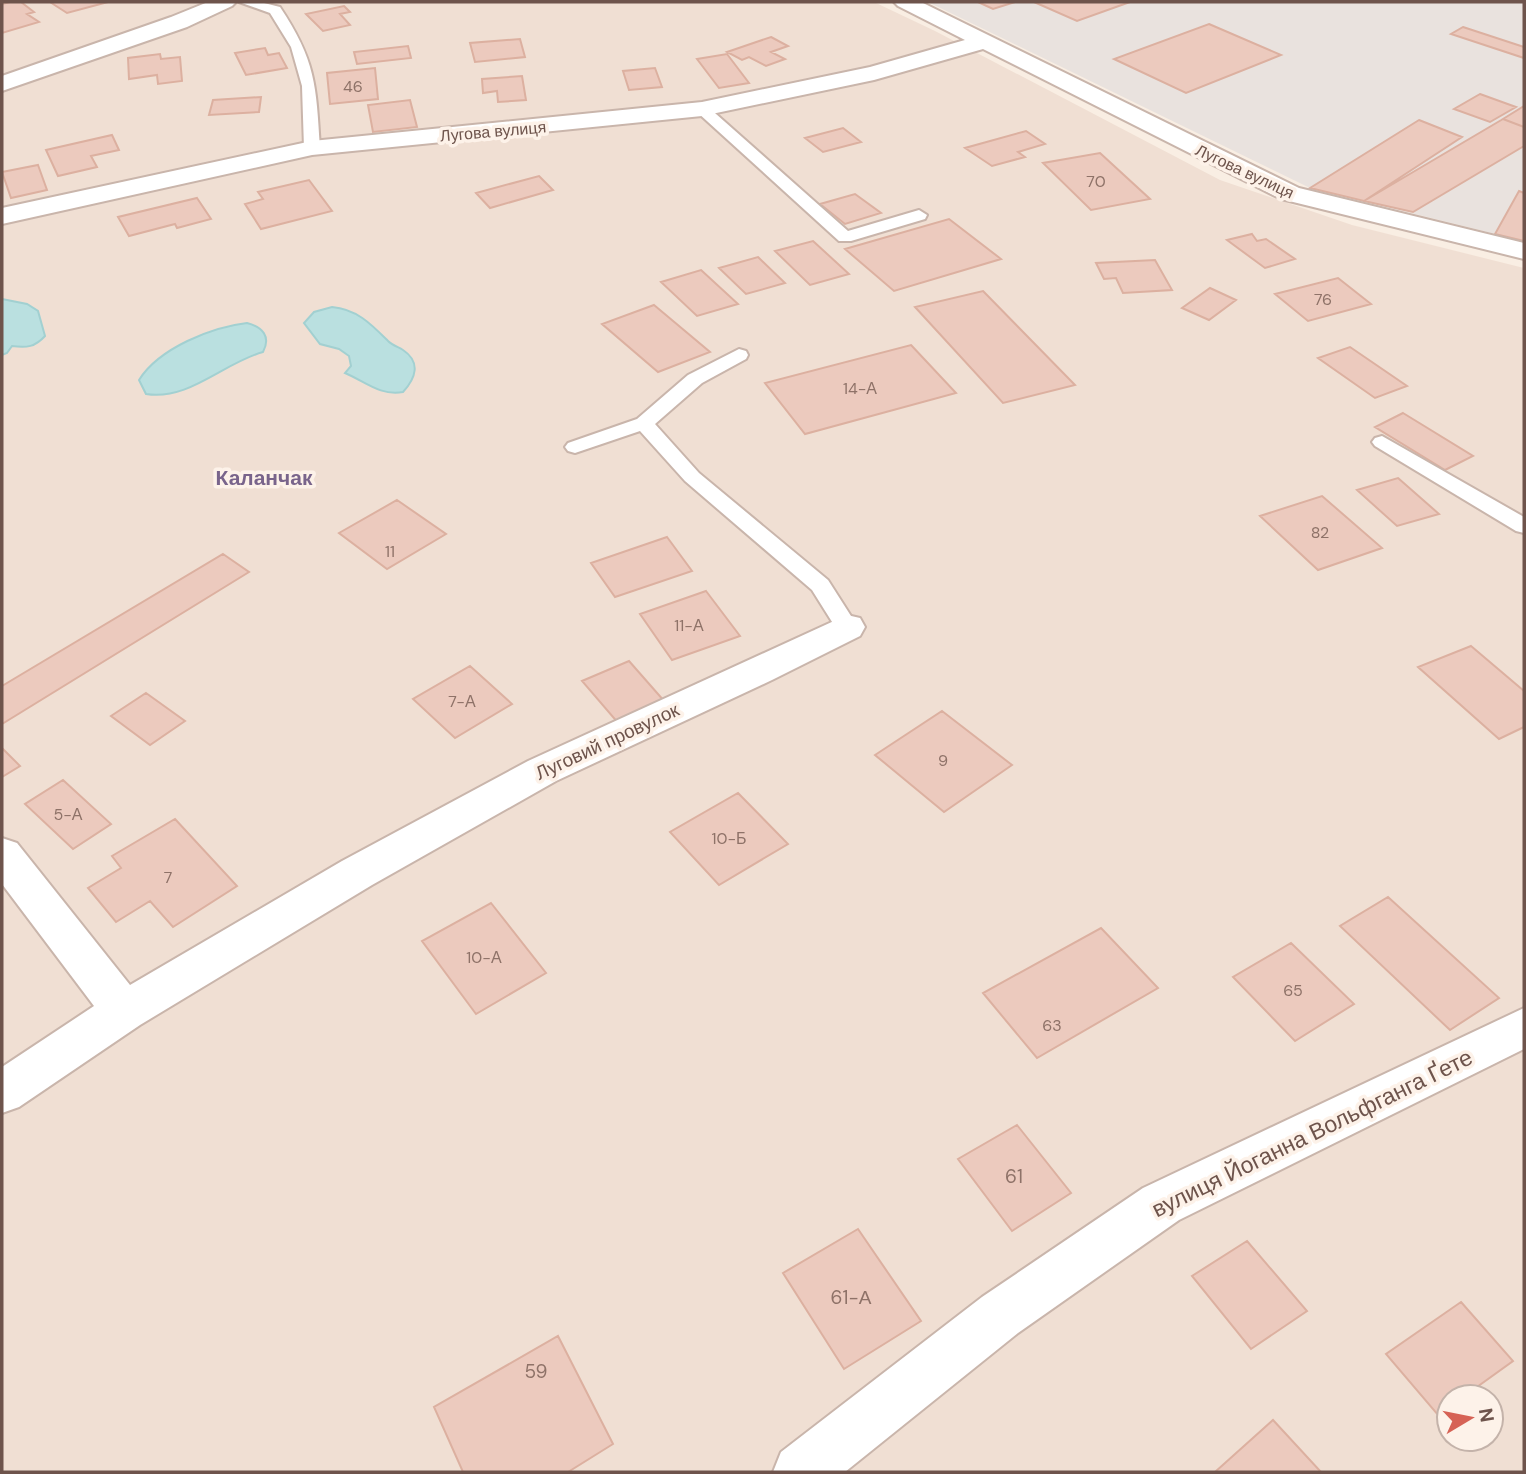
<svg xmlns="http://www.w3.org/2000/svg" width="1526" height="1474" font-family="'DM Sans',sans-serif">
	<style>
		.residential { fill: #f0dfd3; fill-rule: evenodd }
		.industrial { fill: #e9e2de }
		.water { fill: #bae0e0; stroke: #a2d0d1; stroke-width: 2 }
		.building { fill: #eccabe; stroke: #dcb0a0; stroke-width: 2 }
		.lines { fill: none; stroke-linecap: round; stroke-linejoin: round }
		.lane-casing { stroke: #c9b5ab; stroke-width: 4 }
		.street-casing { stroke: #c9b5ab; stroke-width: 4 }
		.lane { fill: #fff; fill-rule: evenodd }
		.street { fill: #fff; fill-rule: evenodd }
		.labels { text-anchor: middle; stroke-width: 7; stroke-linejoin: round; paint-order: stroke }
		.number-label { font-size: 16px; fill: #8e7268 }
		.far-street-label { font-size: 16px; fill: #6e544c; stroke: #fdf2e9 }
		.street-label { font-size: 19px; fill: #6e544c; stroke: #fdf2e9 }
		.near-number-label { font-size: 19px; fill: #8e7268 }
		.neighbourhood-label { font-size: 21px; font-weight: bold; fill: #79648b; stroke: #fdf2e9 }
		.near-street-label { font-size: 23px; fill: #6e544c; stroke: #fdf2e9 }
	</style>
	<rect width="100%" height="100%" fill="#f9eee3"/>
	<path class="residential" d="M2 2H874L935 31 1220 180 1352 225 1524 268V1472H2ZM1449 1397H1491V1439H1449Z"/>
	<path class="industrial" d="M928 2H1524V241L1310 188Z"/>
	<path class="water" d="M2 299 27 304 38 311 45 336C35 347 27 348 12 346L7 353 2 355Z
		M332 307C357 309 372 325 388 341 392 345 398 347 403 350 421 362 416 378 403 392 380 396 366 382 345 373L351 366 349 356 339 349 320 344 304 323 314 312Z
		M247 323C263 327 271 337 263 352 223 363 189 401 146 394L139 380C159 348 212 327 247 323Z"/>
	<path class="building" d="M10 2H21L34 12 27 14 39 22 2 33V4Z
		M50 2H108L67 13Z
		M978 2H1015L993 9Z
		M1034 2H1130L1077 21Z
		M344 6 350 12 340 14 350 25 323 31 306 14Z
		M1209 24 1281 55 1186 93 1114 59Z
		M1463 27 1524 47V58L1451 34Z
		M771 37 788 46 771 52 785 59 766 66 749 57 742 60 727 52Z
		M520 39 525 57 475 62 470 43Z
		M408 46 411 58 357 64 354 52Z
		M265 48 268 55 279 53 287 68 246 75 235 53Z
		M160 54 161 59 180 57 182 81 158 84 157 75 129 79 128 58Z
		M727 54 749 83 719 88 697 59Z
		M375 68 378 99 330 104 327 73Z
		M655 68 662 87 629 90 623 71Z
		M522 76 526 100 498 102 497 91 483 93 482 79Z
		M1480 94 1516 107 1490 122 1454 109Z
		M261 97 259 112 209 115 213 100Z
		M410 100 417 127 373 132 368 105Z
		M1524 106V127L1503 119Z
		M1503 119 1524 127V146L1413 212 1364 201Z
		M1419 120 1462 137 1364 201 1310 188Z
		M843 128 861 142 823 152 805 138Z
		M1026 131 1045 144 1018 152 1025 157 992 166 965 148Z
		M112 135 119 150 91 156 97 167 58 176 46 150Z
		M1100 153 1150 199 1091 210 1043 163Z
		M38 165 47 190 11 198 2 172Z
		M539 176 553 190 490 208 476 193Z
		M309 180 332 211 261 229 245 204 263 199 258 192Z
		M1519 191 1524 193V241L1495 234Z
		M855 194 881 213 845 224 820 204Z
		M197 198 211 219 177 228 175 224 129 236 118 217Z
		M949 219 1001 259 894 291 845 249Z
		M1252 234 1257 241 1266 239 1295 259 1265 268 1227 240Z
		M813 241 849 274 810 285 775 251Z
		M758 257 785 283 746 294 719 268Z
		M1155 260 1172 290 1123 293 1116 278 1104 279 1096 263Z
		M701 270 738 304 697 316 661 282Z
		M1338 278 1371 304 1308 321 1275 294Z
		M1210 288 1236 300 1209 320 1182 308Z
		M983 291 1075 385 1003 403 915 307Z
		M654 305 710 352 658 372 602 324Z
		M911 345 956 393 805 434 765 383Z
		M1350 347 1407 386 1375 398 1318 358Z
		M1403 413 1473 456 1445 470 1375 427Z
		M1398 478 1439 514 1397 526 1357 490Z
		M1322 496 1382 548 1318 570 1260 516Z
		M397 500 446 534 387 569 339 533Z
		M667 537 692 571 615 597 591 563Z
		M223 554 249 572 2 724V686Z
		M706 591 740 636 672 660 640 614Z
		M1471 646 1524 691V727L1499 739 1418 667Z
		M629 661 665 702 619 724 582 681Z
		M470 666 512 704 455 738 413 699Z
		M146 693 185 721 150 745 111 716Z
		M942 711 1012 765 944 812 875 755Z
		M2 748 20 766 2 777Z
		M63 780 111 824 73 849 25 804Z
		M738 793 788 844 719 885 670 832Z
		M175 819 237 886 173 927 150 901 116 922 88 888 121 868 112 856Z
		M1388 897 1499 998 1450 1030 1340 926Z
		M491 903 546 973 476 1014 422 941Z
		M1101 928 1158 988 1037 1058 983 993Z
		M1291 943 1354 1004 1295 1041 1233 977Z
		M1017 1125 1071 1193 1012 1231 958 1159Z
		M858 1229 921 1321 844 1369 783 1273Z
		M1247 1241 1307 1311 1251 1349 1192 1276Z
		M1461 1302 1513 1361 1463 1397H1449V1407L1438 1415 1386 1354Z
		M558 1336 613 1444 568 1472H463L434 1407Z
		M1273 1420 1321 1472H1215Z"/>
	<g class="lines">
		<defs>
			<path id="lane" d="M239 2H260L280 7C316 61 316 85 320 148L318 151 312 153 304 148 302 86 291 47 270 13Z
				M702 104 707 106 848 231 919 210 927 215 925 219 851 241H839L697 112 694 109Z
				M739 349 746 351 748 355 746 359 702 383 655 424 699 473 828 580 858 627 855 633 847 635 839 633 812 590 685 481 640 431 575 453 568 451 565 447 568 443 637 419 688 375Z
				M1382 436 1524 517V533L1516 531 1375 446 1372 442 1375 438Z"/>
			<path id="street" d="M208 2H236L232 6 187 27 2 91V76L171 17Z
				M894 2H921L1299 188 1524 243V259L1281 199 983 49 874 80 702 116 312 155 2 224V208L312 141 702 102 870 67 965 40 898 6Z
				M847 615 860 618 865 627 860 636 772 680 556 781 372 885 140 1025 19 1107 2 1113V1067L94 1006 2 884V838L17 843 130 985 342 861 528 761Z
				M1524 1008V1049L1179 1220 1018 1333 845 1472H773L781 1452 982 1297 1143 1188Z"/>
		</defs>
		<use href="#lane" class="lane-casing"/>
		<use href="#street" class="street-casing"/>
		<use href="#lane" class="lane"/>
		<use href="#street" class="street"/>
	</g>
	<g class="labels">
		<g class="number-label">
			<text x="353" y="92">46</text>
			<text x="1096" y="187">70</text>
			<text x="1323" y="305">76</text>
			<text x="860" y="394">14-А</text>
			<text x="1320" y="538">82</text>
			<text x="390" y="557">11</text>
			<text x="689" y="631">11-А</text>
			<text x="462" y="707">7-А</text>
			<text x="943" y="766">9</text>
			<text x="68" y="820">5-А</text>
			<text x="729" y="844">10-Б</text>
			<text x="168" y="883">7</text>
			<text x="484" y="963">10-А</text>
			<text x="1293" y="996">65</text>
			<text x="1052" y="1031">63</text>
		</g>
		<g class="far-street-label">
			<text transform="translate(493 131) rotate(-5)" y="6">Лугова вулиця</text>
			<text transform="translate(1245 171) rotate(25)" y="6">Лугова вулиця</text>
		</g>
		<g class="street-label">
			<text transform="translate(607 741) rotate(-25)" y="7">Луговий провулок</text>
		</g>
		<g class="near-number-label">
			<text x="1014" y="1183">61</text>
			<text x="851" y="1304">61-А</text>
			<text x="536" y="1378">59</text>
		</g>
		<g class="neighbourhood-label">
			<text x="264" y="485">Каланчак</text>
		</g>
		<g class="near-street-label">
			<text transform="translate(1312 1133) rotate(-26)" y="8">вулиця Йоганна Вольфганга Ґете</text>
		</g>
	</g>
	<rect width="1526" height="1474" fill="none" stroke="#6e544c" stroke-width="7"/>
	<g transform="translate(1470 1418) rotate(80)"><circle r="33" fill="#fdf2e9" stroke="#c4b3aa" stroke-width="2"/>
	<path d="M0-5L12 26L0 18L-12 26Z" fill="#d66255"/>
	<text y="-10" font-size="19" font-weight="bold" text-anchor="middle" fill="#6e544c">N</text>
	</g>
</svg>
